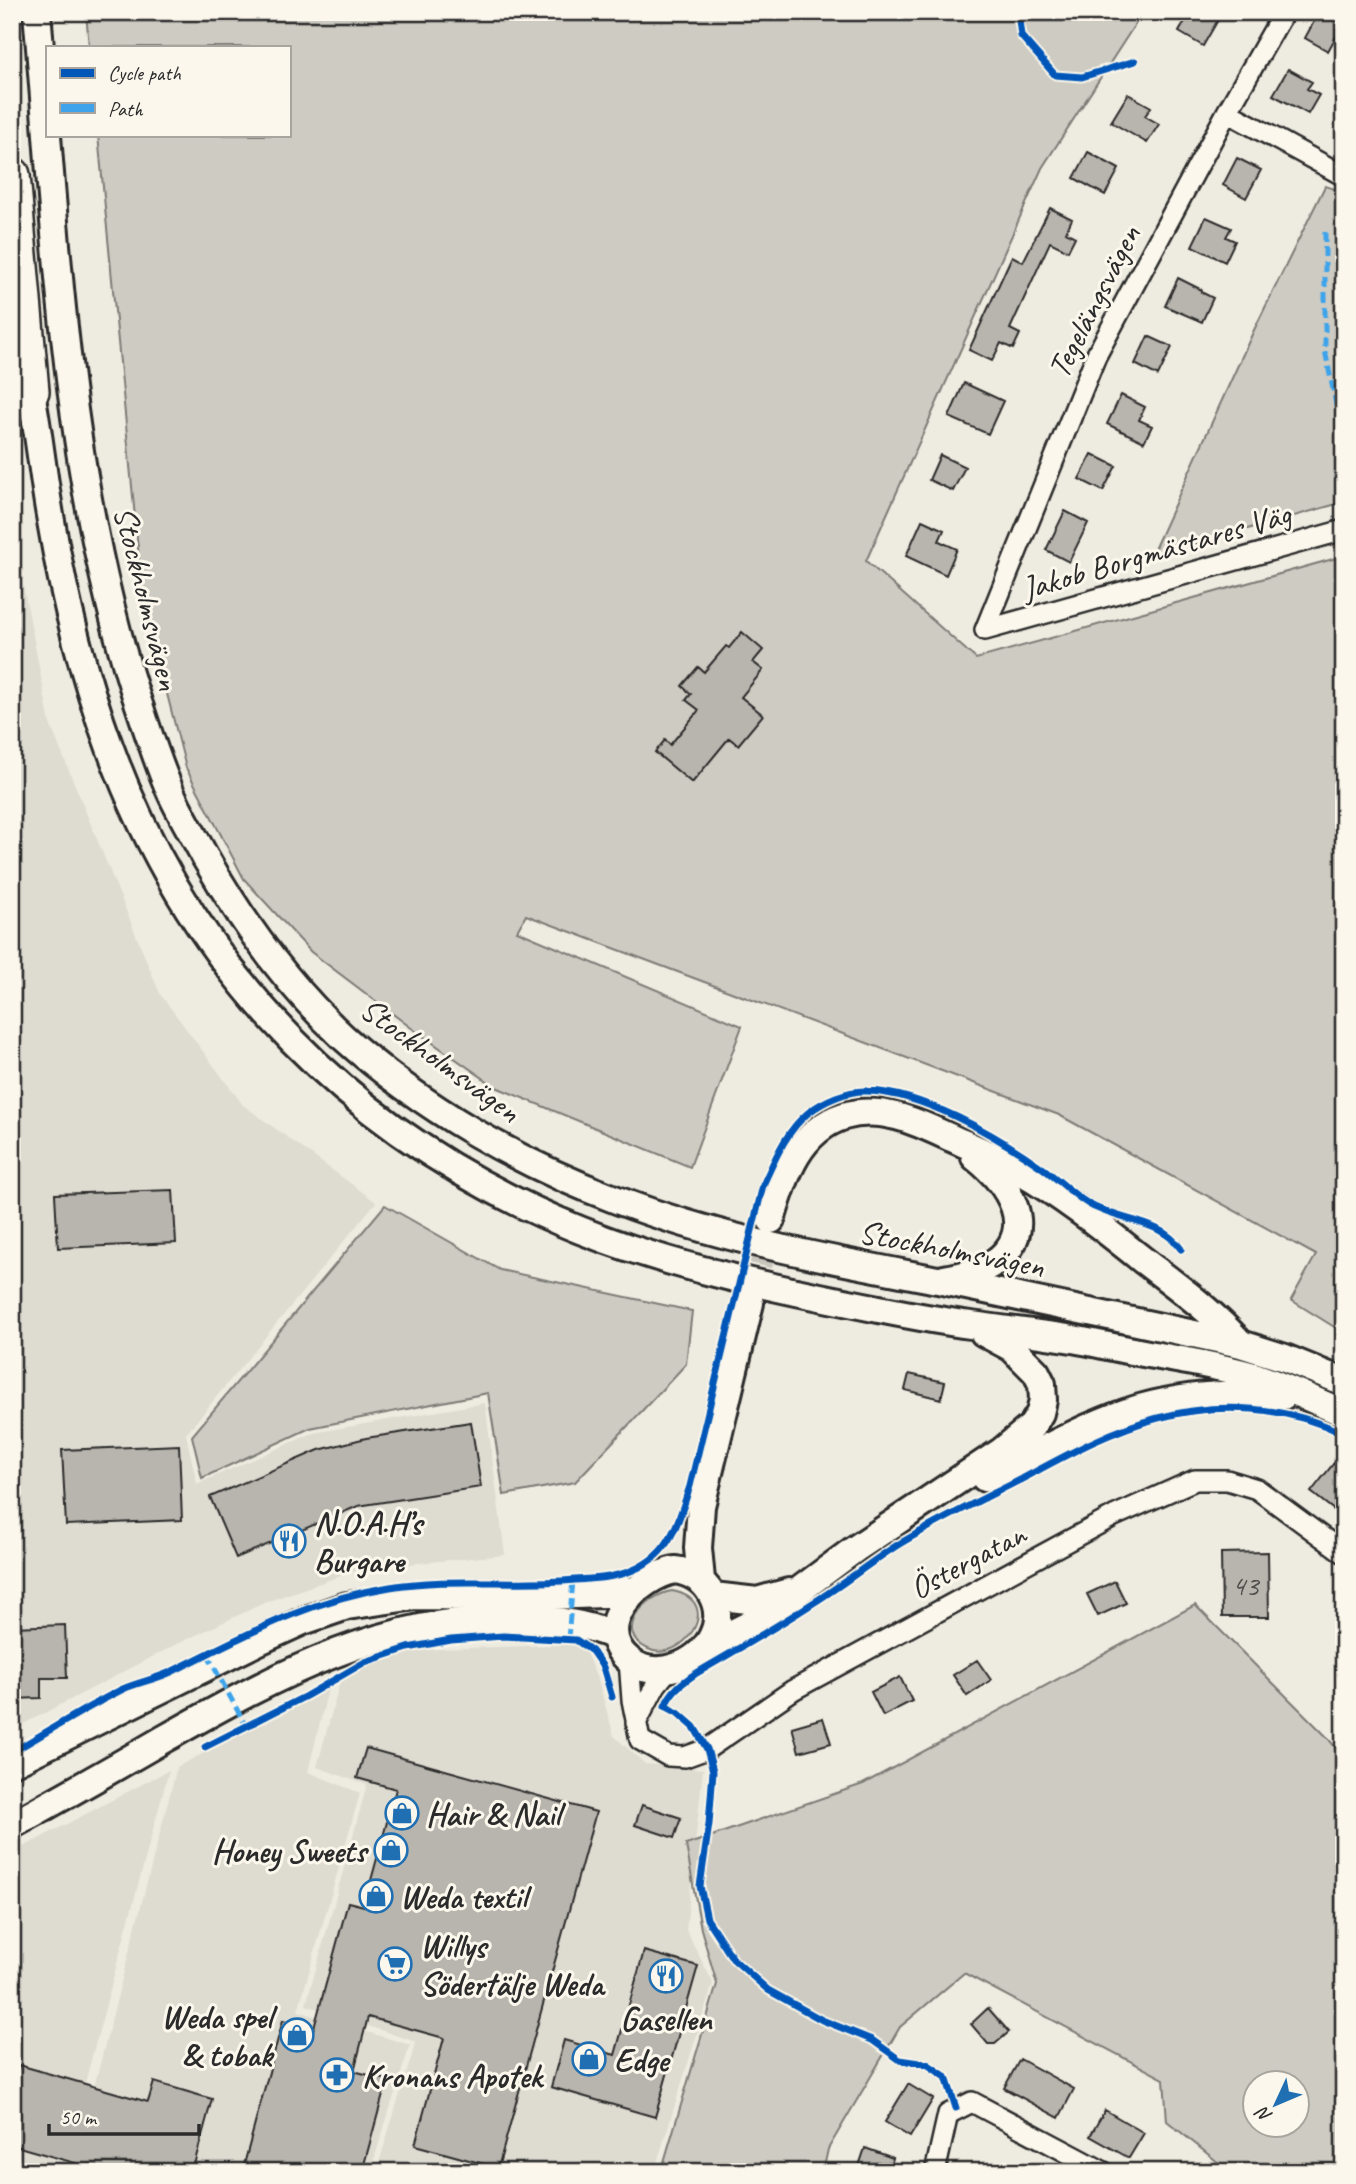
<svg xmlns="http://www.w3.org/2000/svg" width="1356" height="2184" font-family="Caveat,sans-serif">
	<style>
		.built { fill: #dedbd1 }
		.green { fill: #cecbc2; stroke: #7c7b76; stroke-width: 2; fill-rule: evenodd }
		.building { fill: #b8b5ae; stroke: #2b2b2b; stroke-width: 2 }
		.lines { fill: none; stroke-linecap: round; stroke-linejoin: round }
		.secondary-tunnel { stroke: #c7c5bc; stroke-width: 26; stroke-dasharray: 26 13; stroke-linecap: butt }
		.street-casing { stroke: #2b2b2b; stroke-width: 24 }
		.secondary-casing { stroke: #2b2b2b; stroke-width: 32 }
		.highway-casing { stroke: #2b2b2b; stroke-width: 40 }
		.street { stroke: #fbf7ec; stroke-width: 19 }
		.secondary { stroke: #fbf7ec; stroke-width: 26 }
		.highway { stroke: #fbf7ec; stroke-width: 35 }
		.quiet { stroke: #3ea3eb; stroke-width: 5; stroke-dasharray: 10 5; stroke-linecap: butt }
		.cycleway-casing { stroke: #fbf7ec; stroke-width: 11 }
		.cycleway { stroke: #0057b8; stroke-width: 7 }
		.labels { text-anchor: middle; stroke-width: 6; stroke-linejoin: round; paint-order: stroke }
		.number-label { font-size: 30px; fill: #4e4e4c }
		.street-label { font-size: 33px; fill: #2b2b2b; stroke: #fbf7ec }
		.poi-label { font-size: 33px; font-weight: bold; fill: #2b2b2b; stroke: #fbf7ec; text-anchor: start }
	</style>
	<rect width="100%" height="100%" fill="#eeebe0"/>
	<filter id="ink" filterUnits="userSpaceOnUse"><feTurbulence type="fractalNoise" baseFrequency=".0143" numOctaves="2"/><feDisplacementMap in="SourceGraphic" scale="14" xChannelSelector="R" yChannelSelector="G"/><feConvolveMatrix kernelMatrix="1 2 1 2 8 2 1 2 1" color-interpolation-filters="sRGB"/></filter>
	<g filter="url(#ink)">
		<path class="built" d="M12 527 50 724 160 994 243 1105 376 1202 186 1434 197 1484 313 1433 485 1403 505 1555 363 1568 266 1602 173 1646 12 1730Z
			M582 1644 598 1681 614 1736 645 1764 703 1769 686 1930 713 1983 654 2172H376L416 2042 306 2005 367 1785 317 1767 341 1678 412 1650Z
			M328 1689 308 1772 360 1793 298 2011 410 2045 370 2172H72L177 1767Z
			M169 1770 61 2172H12V1853Z"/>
		<path class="green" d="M86 12H1143L1042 168 866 561 976 659 1333 559 1344 554V1333L1291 1300 1316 1255 1059 1115 526 915 517 931 742 1026 690 1167 496 1087 410 1027 311 952 244 879 186 768 143 600 98 135H289V47H89Z
			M1325 186 1344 192V359L1337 362 1344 388V502L1151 556 1254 330Z
			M385 1205 500 1270 692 1311 686 1364 575 1482 504 1495 488 1393 310 1428 202 1478 192 1436Z
			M672 1591C727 1601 682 1665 648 1649 611 1631 646 1595 672 1591Z
			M1195 1605 1327 1737 1344 1758V2172H1230L1167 2121 1164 2079 964 1973 900 2027 828 2149 823 2172H661L717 1984 701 1929 686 1845 863 1784ZM1296 2082V2124H1254V2082Z"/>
		<path class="building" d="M1190 12H1209L1219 18 1203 46 1179 32Z
			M1319 12 1343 24 1328 51 1305 38Z
			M1288 69 1312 82 1307 89 1319 95 1308 114 1273 95Z
			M1128 94 1151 107 1145 116 1159 124 1147 143 1111 122Z
			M1088 152 1119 169 1105 195 1074 178Z
			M1237 158 1261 170 1246 198 1223 185Z
			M1050 208 1072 219 1066 232 1075 237 1068 251 1050 242 1010 329 1020 334 1013 349 1001 343 992 361 969 350 1012 256 1023 262Z
			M1206 217 1231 228 1226 237 1235 241 1225 262 1192 246Z
			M1178 278 1202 290 1201 292 1213 298 1202 322 1165 306Z
			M1148 336 1172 347 1158 376 1135 364Z
			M964 383 1003 401 988 434 949 417Z
			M1121 395 1145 407 1139 420 1152 426 1144 442 1107 424Z
			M1092 454 1116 466 1103 491 1079 479Z
			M940 455 965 467 953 491 929 480Z
			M1065 511 1088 523 1069 562 1046 550Z
			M922 520 944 530 939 541 957 549 946 575 906 556Z
			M742 632 763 650 753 662 763 670 741 697 763 715 738 745 729 738 692 783 655 752 665 740 670 745 699 710 686 700 691 694 682 686 698 667 704 672 726 646 729 648Z
			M173 1190 176 1243 58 1248 55 1194Z
			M909 1374 945 1382 941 1399 905 1390Z
			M471 1422 481 1487 358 1506 236 1558 210 1497 319 1450 366 1438Z
			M179 1445 182 1520 66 1525 62 1450Z
			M1334 1463 1344 1471V1518L1311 1492Z
			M1268 1552 1269 1617H1222L1221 1553Z
			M1115 1581 1126 1603 1098 1616 1087 1594Z
			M65 1625 67 1678H41V1698L12 1699V1627Z
			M977 1660 991 1680 967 1696 953 1675Z
			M900 1677 912 1701 883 1716 871 1692Z
			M823 1718 831 1743 799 1752 792 1727Z
			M366 1748 596 1812 498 2168 415 2145 444 2038 368 2017 354 2071 387 2080 362 2172H242L283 2020 314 2028 348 1902 364 1906 396 1789 357 1778Z
			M642 1805 681 1818 674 1838 635 1825Z
			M644 1951 698 1966 655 2117 551 2087 564 2040 615 2055Z
			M988 2008 1009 2032 995 2044H988L971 2024Z
			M1020 2059 1074 2089 1059 2118 1004 2088Z
			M19 2065 148 2102 154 2082 212 2099 192 2172H106L12 2145V2089Z
			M908 2084 933 2099 910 2137 885 2122Z
			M1105 2110 1144 2133 1129 2158 1090 2136Z
			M865 2148 893 2158 889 2172H857Z"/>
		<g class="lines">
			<path class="secondary-tunnel" d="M750 1303 770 1222"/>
			<defs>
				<path id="street" d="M1227 112 1344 176
					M985 630 1096 356 1227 112 1284 12
					M985 630 1344 530
					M629 1660 632 1700 640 1740 668 1756 685 1757 707 1749 793 1690 1114 1516 1195 1480H1227L1257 1489 1344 1553
					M636 1723 656 1685 668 1670
					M935 2172 948 2114 972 2102 1104 2172"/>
				<path id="secondary" d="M37 12C57 242 65 475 136 696 147 728 157 762 171 793 181 815 194 836 205 857 242 922 288 986 343 1037 422 1108 518 1163 617 1200 721 1240 829 1259 938 1280 1039 1301 1140 1322 1241 1344L1285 1358 1344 1382
					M27 373C38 421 42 472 51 521 64 598 83 675 110 748 193 974 356 1140 580 1230 675 1268 778 1289 879 1309 909 1315 940 1321 971 1325 1005 1330 1040 1333 1073 1339 1095 1343 1116 1348 1138 1352 1178 1360 1218 1365 1257 1377 1287 1387 1315 1401 1344 1413
					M771 1220C784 1179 797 1131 844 1116 880 1105 915 1121 947 1136 969 1146 992 1155 1014 1168 1060 1194 1103 1228 1144 1261 1178 1287 1213 1312 1241 1344
					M944 1279C961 1276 981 1272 995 1262 1040 1229 1008 1183 975 1157
					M985 1478C1036 1455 1086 1424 1140 1408 1187 1395 1236 1392 1283 1396
					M675 1570C707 1574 727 1607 712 1637 698 1665 655 1681 630 1661 588 1627 638 1577 675 1570Z
					M701 1580 698 1548 701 1506 750 1303
					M713 1596 757 1601 789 1592
					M705 1647 757 1621 782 1605 801 1589 855 1549 1002 1451 1032 1426 1040 1413 1043 1400 1042 1384 1036 1372 1012 1348 984 1333
					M12 1763 257 1642 303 1621 347 1606 416 1596 518 1597 604 1594 636 1590
					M12 1825C63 1797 114 1768 164 1739 277 1675 387 1615 521 1619 553 1620 583 1622 614 1636"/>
				<path id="highway" d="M12 175 31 391"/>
			</defs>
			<use href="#street" class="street-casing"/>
			<use href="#secondary" class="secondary-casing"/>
			<use href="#highway" class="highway-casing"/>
			<use href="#street" class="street"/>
			<use href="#secondary" class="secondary"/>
			<use href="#highway" class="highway"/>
			<path class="quiet" d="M1325 232V350L1344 444
				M568 1639 573 1580
				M207 1654 247 1728"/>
			<defs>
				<path id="cycleway" d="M1018 12 1021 36 1055 75 1082 77 1135 61
					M205 1747 306 1696 365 1662 408 1648 451 1640 503 1636 576 1640 592 1651 603 1667 612 1697
					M12 1752C49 1731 85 1708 123 1689 139 1682 157 1679 173 1671 246 1635 308 1600 390 1587 451 1577 514 1586 575 1580 593 1579 611 1578 628 1572 670 1557 677 1525 690 1486L763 1185C775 1159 786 1131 808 1113 823 1101 848 1090 867 1091 922 1092 997 1136 1041 1167 1057 1178 1071 1193 1087 1203 1117 1222 1160 1218 1181 1249
					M956 2108 946 2077 927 2064 900 2060 872 2040 822 2020 768 1990 733 1959 707 1919 700 1886 709 1824 713 1771 707 1749 694 1727 678 1713 665 1706C671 1691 682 1683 695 1674 735 1651 775 1628 813 1603 842 1585 868 1564 896 1546 935 1522 977 1502 1018 1481 1063 1457 1108 1431 1158 1418 1220 1401 1286 1406 1344 1434"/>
			</defs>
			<use href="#cycleway" class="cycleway-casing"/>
			<use href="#cycleway" class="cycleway"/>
		</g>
	</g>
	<defs>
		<symbol id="restaurant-ring" viewBox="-11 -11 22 22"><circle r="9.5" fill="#fbf7ec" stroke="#1f6fb2" stroke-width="1.5"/><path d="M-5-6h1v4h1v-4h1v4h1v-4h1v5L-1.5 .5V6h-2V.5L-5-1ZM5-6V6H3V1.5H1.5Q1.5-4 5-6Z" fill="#1f6fb2"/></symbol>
		<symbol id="shop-ring" viewBox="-11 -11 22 22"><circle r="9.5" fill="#fbf7ec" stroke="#1f6fb2" stroke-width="1.5"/><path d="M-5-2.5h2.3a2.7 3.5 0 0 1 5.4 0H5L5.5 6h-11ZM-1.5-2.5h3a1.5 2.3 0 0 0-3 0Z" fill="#1f6fb2"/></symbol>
		<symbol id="supermarket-ring" viewBox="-11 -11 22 22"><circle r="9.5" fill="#fbf7ec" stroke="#1f6fb2" stroke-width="1.5"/><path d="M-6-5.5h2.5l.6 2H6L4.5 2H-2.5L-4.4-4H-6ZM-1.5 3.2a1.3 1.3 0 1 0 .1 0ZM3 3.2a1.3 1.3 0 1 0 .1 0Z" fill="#1f6fb2"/></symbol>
		<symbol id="pharmacy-ring" viewBox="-11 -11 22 22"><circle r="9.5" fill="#fbf7ec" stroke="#1f6fb2" stroke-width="1.5"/><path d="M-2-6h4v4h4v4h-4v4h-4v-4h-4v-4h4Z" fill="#1f6fb2"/></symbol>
	</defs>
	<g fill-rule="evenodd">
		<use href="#restaurant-ring" x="270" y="1522" width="38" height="38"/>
		<use href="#shop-ring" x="383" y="1794" width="38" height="38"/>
		<use href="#shop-ring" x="372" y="1831" width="38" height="38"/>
		<use href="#shop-ring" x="357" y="1877" width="38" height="38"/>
		<use href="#supermarket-ring" x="376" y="1945" width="38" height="38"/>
		<use href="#restaurant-ring" x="647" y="1957" width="38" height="38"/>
		<use href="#shop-ring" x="278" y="2016" width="38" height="38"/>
		<use href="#shop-ring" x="570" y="2040" width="38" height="38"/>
		<use href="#pharmacy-ring" x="318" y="2056" width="38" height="38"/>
	</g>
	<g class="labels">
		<g class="number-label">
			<text x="1245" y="1595">43</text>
		</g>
		<g class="street-label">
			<text transform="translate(1093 301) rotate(-63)" y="12">Tegelängsvägen</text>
			<text transform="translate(1156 550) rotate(-16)" y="12">Jakob Borgmästares Väg</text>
			<text transform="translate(148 598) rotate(76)" y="12">Stockholmsvägen</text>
			<text transform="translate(441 1059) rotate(36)" y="12">Stockholmsvägen</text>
			<text transform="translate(952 1248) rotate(11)" y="12">Stockholmsvägen</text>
			<text transform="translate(967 1560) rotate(-28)" y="12">Östergatan</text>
		</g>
		<g class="poi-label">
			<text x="314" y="1534">N.O.A.H’s<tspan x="314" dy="38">Burgare</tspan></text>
			<text x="426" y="1825">Hair &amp; Nail</text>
			<text x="366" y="1862" text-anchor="end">Honey Sweets</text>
			<text x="400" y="1908">Weda textil</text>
			<text x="420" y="1957">Willys<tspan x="420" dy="38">Södertälje Weda</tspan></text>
			<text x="272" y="2028" text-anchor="end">Weda spel<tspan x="272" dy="38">&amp; tobak</tspan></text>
			<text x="666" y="2030" text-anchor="middle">Gasellen</text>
			<text x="614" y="2071">Edge</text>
			<text x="362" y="2087">Kronans Apotek</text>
		</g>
	</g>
	<rect width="1356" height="2184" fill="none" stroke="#fbf7ec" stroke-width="42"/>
	<rect x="21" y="21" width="1314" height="2142" fill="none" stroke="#2b2b2b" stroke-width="2.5" filter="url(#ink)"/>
	<rect x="46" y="46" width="245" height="91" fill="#fbf7ec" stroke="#a8a59f" stroke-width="2"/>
	<rect x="60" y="68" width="35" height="10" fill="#0057b8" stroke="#a8a59f" stroke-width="2"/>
	<text x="108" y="80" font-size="21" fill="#2b2b2b">Cycle path</text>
	<rect x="60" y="103" width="35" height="10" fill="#3ea3eb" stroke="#a8a59f" stroke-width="2"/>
	<text x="108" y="116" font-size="21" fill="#2b2b2b">Path</text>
	<g transform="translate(1276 2104) rotate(226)"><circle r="33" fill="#fbf7ec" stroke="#a8a59f" stroke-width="2"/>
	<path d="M0-5L12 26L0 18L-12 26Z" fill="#1f6fb2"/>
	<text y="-10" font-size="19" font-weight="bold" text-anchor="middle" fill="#2b2b2b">N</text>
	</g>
	<path d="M49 2124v10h150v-10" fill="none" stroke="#2b2b2b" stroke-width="3.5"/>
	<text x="60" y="2124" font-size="21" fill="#2b2b2b" stroke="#fbf7ec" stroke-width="5" paint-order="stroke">50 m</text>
</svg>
